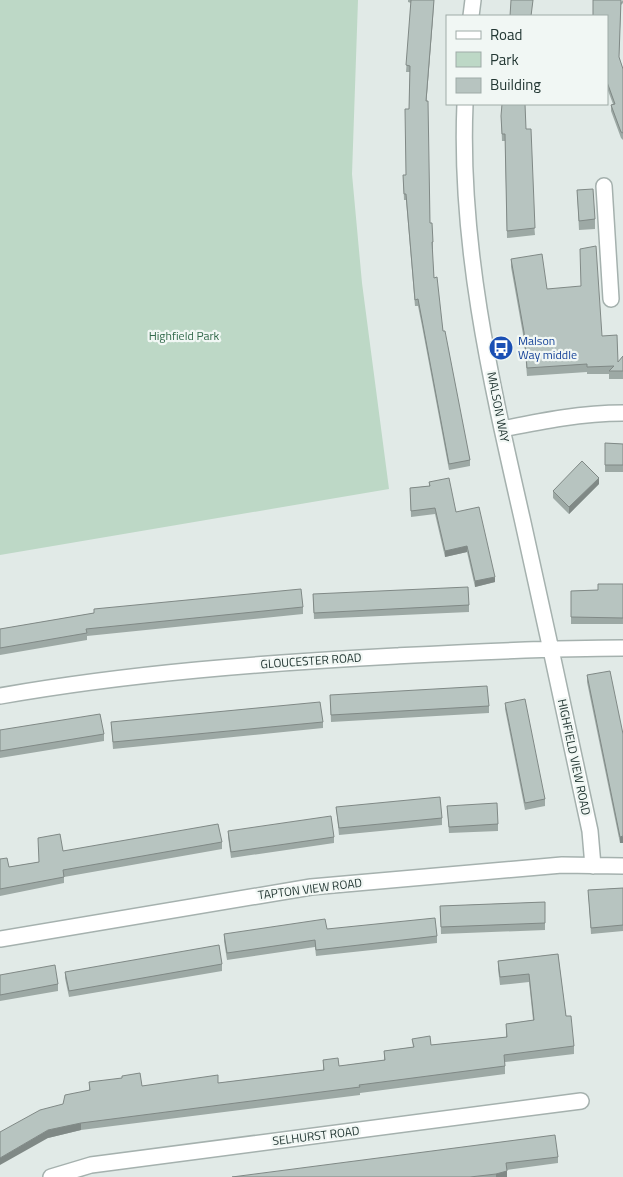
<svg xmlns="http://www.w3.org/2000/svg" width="623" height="1177" font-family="'Titillium Web',sans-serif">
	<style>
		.green { fill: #bdd8c6 }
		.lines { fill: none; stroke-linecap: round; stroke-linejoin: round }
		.minor-casing { stroke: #a5b1ae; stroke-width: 18 }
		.minor { stroke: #fff; stroke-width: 15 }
		.wall { fill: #9da9a5 }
		.shaded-wall { fill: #808986 }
		.building { fill: #b7c4c0; stroke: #808986 }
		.labels { text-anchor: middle; stroke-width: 4.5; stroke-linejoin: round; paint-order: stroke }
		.park-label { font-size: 12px; fill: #336a4c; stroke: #f1f7f4 }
		.transit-label { font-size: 12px; fill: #164399; stroke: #f1f7f4; text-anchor: start }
		.street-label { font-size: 12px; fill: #243834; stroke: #f1f7f4 }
	</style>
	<rect width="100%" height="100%" fill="#e1eae7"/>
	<path class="green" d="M0 0H358L352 174 362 283 389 489 0 555Z"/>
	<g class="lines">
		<defs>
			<path id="minor" d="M471 16 473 0
				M465 104C459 244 491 382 522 518 545 622 568 727 590 831L593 866
				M604 186 611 299
				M502 429C542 421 582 413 623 413
				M0 696C131 673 263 663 396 656 472 652 547 648 623 648
				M0 939 311 887 562 865 623 866
				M51 1177 91 1165 581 1101"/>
		</defs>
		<use href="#minor" class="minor-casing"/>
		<use href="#minor" class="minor"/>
	</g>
	<path class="wall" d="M408 0H434L426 101 430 223 433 242V249H432L434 278 443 331 470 460V466L449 470 422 326 418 306H415L406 200H404L403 175H406L409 109 410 72H406L411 3 408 2Z
		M623 0V3L621 5 619 57 623 69V140L621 138 611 111V105L613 104 607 88V16Z
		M501 116 526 129 535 235 507 238 505 141H502Z
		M577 190 595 219V229L579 230Z
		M511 259 547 289 602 336 618 362 623 356V379H609V374H587V372L527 376 524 340 511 267Z
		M605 443 623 444V472H605Z
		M429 482 456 512 495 582 475 587 467 552 445 557 435 514 411 517 410 488 429 486Z
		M599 484 569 514 553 498V491Z
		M623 584V624H571V591L598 590Z
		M313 594 469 605V612L314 619Z
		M303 607V614L87 636V640L0 655V629L94 613V609Z
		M587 675 623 734 620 843 587 682Z
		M330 695 489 706V713L331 722Z
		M505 703 545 799V806L525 810 505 709Z
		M111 722H323V728L113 749Z
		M0 730 104 734V741L0 758Z
		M447 806 498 824V831L449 833Z
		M336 807 442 818V825L339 835Z
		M228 831 334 837V843L231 858 228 837Z
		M222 842V849L64 877V883L0 896V859L9 867 39 862 63 851Z
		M623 888V931L591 934 588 890Z
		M545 902V930L441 934 440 906Z
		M327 929 437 936V943L316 956 315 947 227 960 224 941V934Z
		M558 954 566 1016 574 1046V1054L505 1062V1074L360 1093V1095L81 1130 48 1138 63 1104 89 1090V1082L142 1086 218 1083 323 1070V1060L339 1066 384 1060V1051L413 1047 412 1039 431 1045 506 1037V1024L533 1020 529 982 500 985 498 969V961Z
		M222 964V971L69 997 65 978V972Z
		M0 975 58 984V991L0 1001Z
		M558 1157V1163L507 1170V1177H232Z"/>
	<path class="shaded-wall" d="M434 0 433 18 426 107V101Z
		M599 478V484L569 514V507Z
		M467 546V552L445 557V551Z
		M495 577V582L475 587V581Z
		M623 836V843H620V837Z
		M81 1123V1130L48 1138 0 1165V1158L48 1130Z
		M507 1171V1177H496V1174Z"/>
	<path class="building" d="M411 0H434L426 101H428L430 223H432L433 242H432L434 278 437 277 443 331H445L470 460 449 464 422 320 418 299 415 300 406 194H404L403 175H406L405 109H409L410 66 406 65Z
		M511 0H533L531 16H510Z
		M593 0H621L619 57 623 69V133L621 132 611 105 615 104 607 82V16H593Z
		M502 104H525L526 129H531L535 228 507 231 505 134H502L501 116Z
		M593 189 595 219 579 221 577 190Z
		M596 246 602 336 617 335 618 362 623 356V371H609L614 366 587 367V364L527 368 524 332 511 259 542 254 547 289 581 286 580 249Z
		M605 443 623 444V465H605Z
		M582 461 599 478 569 507 553 491Z
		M449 478 456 512 479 507 495 577 475 581 467 546 445 551 435 508 411 511 410 488 430 486 429 482Z
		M598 584H623V618L571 617V591L598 590Z
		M468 587 469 605 314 613 313 594Z
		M301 589 303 607 86 629 87 633 0 648V629L94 613V609Z
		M610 671 623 734V836L620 837 587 675Z
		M487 686 489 706 331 715 330 695Z
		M525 699 545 799 525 803 505 703Z
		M320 702 323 722 113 742 111 722Z
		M100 714 104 734 0 751V730Z
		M440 797 442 818 339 828 336 807Z
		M497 803 498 824 449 827 447 806Z
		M331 816 334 837 231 852 228 831Z
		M218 824 222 842 63 870 64 877 0 889V859L7 858 9 867 39 862 38 838 60 834 63 851Z
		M623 888V925L591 928 588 890Z
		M545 902V923L441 927 440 906Z
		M435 918 437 936 316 950 315 940 227 953 224 934 325 919 327 929Z
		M219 945 222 964 69 991 65 972Z
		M558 954 566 1016H571L574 1046 504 1055 505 1066 359 1085 360 1087 81 1123 48 1130 0 1158V1132L40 1110 63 1104 65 1095 90 1090 89 1082 122 1078V1076L140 1073 142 1086 218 1075V1083L324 1070 323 1060 338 1058 339 1066 385 1060 384 1051 414 1047 412 1039 430 1036 431 1045 507 1037 506 1024 534 1020 529 974 500 977 498 961Z
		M55 965 58 984 0 995V975Z
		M555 1135 558 1157 506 1163 507 1171 496 1174 470 1177H232Z"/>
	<defs>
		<symbol id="bus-disc" viewBox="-11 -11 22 22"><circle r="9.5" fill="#1a4fb4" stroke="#f1f7f4"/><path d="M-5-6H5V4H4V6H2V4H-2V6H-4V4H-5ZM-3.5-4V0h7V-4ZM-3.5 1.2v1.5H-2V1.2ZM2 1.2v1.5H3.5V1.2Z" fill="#fff"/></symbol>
	</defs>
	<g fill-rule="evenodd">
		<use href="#bus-disc" x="487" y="334" width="28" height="28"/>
	</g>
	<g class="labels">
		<g class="park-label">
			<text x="184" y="340">Highfield Park</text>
		</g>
		<g class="transit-label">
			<text x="518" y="345">Malson<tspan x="518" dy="14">Way middle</tspan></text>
		</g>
		<g class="street-label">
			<text transform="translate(498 407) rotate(79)" y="4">MALSON WAY</text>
			<text transform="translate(311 661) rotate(-4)" y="4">GLOUCESTER ROAD</text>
			<text transform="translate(574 757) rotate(78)" y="4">HIGHFIELD VIEW ROAD</text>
			<text transform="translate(310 889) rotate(-7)" y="4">TAPTON VIEW ROAD</text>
			<text transform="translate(316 1136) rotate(-7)" y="4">SELHURST ROAD</text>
		</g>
	</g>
	<rect x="446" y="15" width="162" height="90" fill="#f1f7f4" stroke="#9faba7"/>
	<rect x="456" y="31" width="25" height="8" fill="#ffffff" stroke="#9faba7"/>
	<text x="490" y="40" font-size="15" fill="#243834">Road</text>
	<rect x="456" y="52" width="25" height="15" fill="#bdd8c6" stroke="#9faba7"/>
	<text x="490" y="65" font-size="15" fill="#243834">Park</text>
	<rect x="456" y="78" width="25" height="15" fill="#b7c4c0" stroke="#9faba7"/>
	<text x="490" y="90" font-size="15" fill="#243834">Building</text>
</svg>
